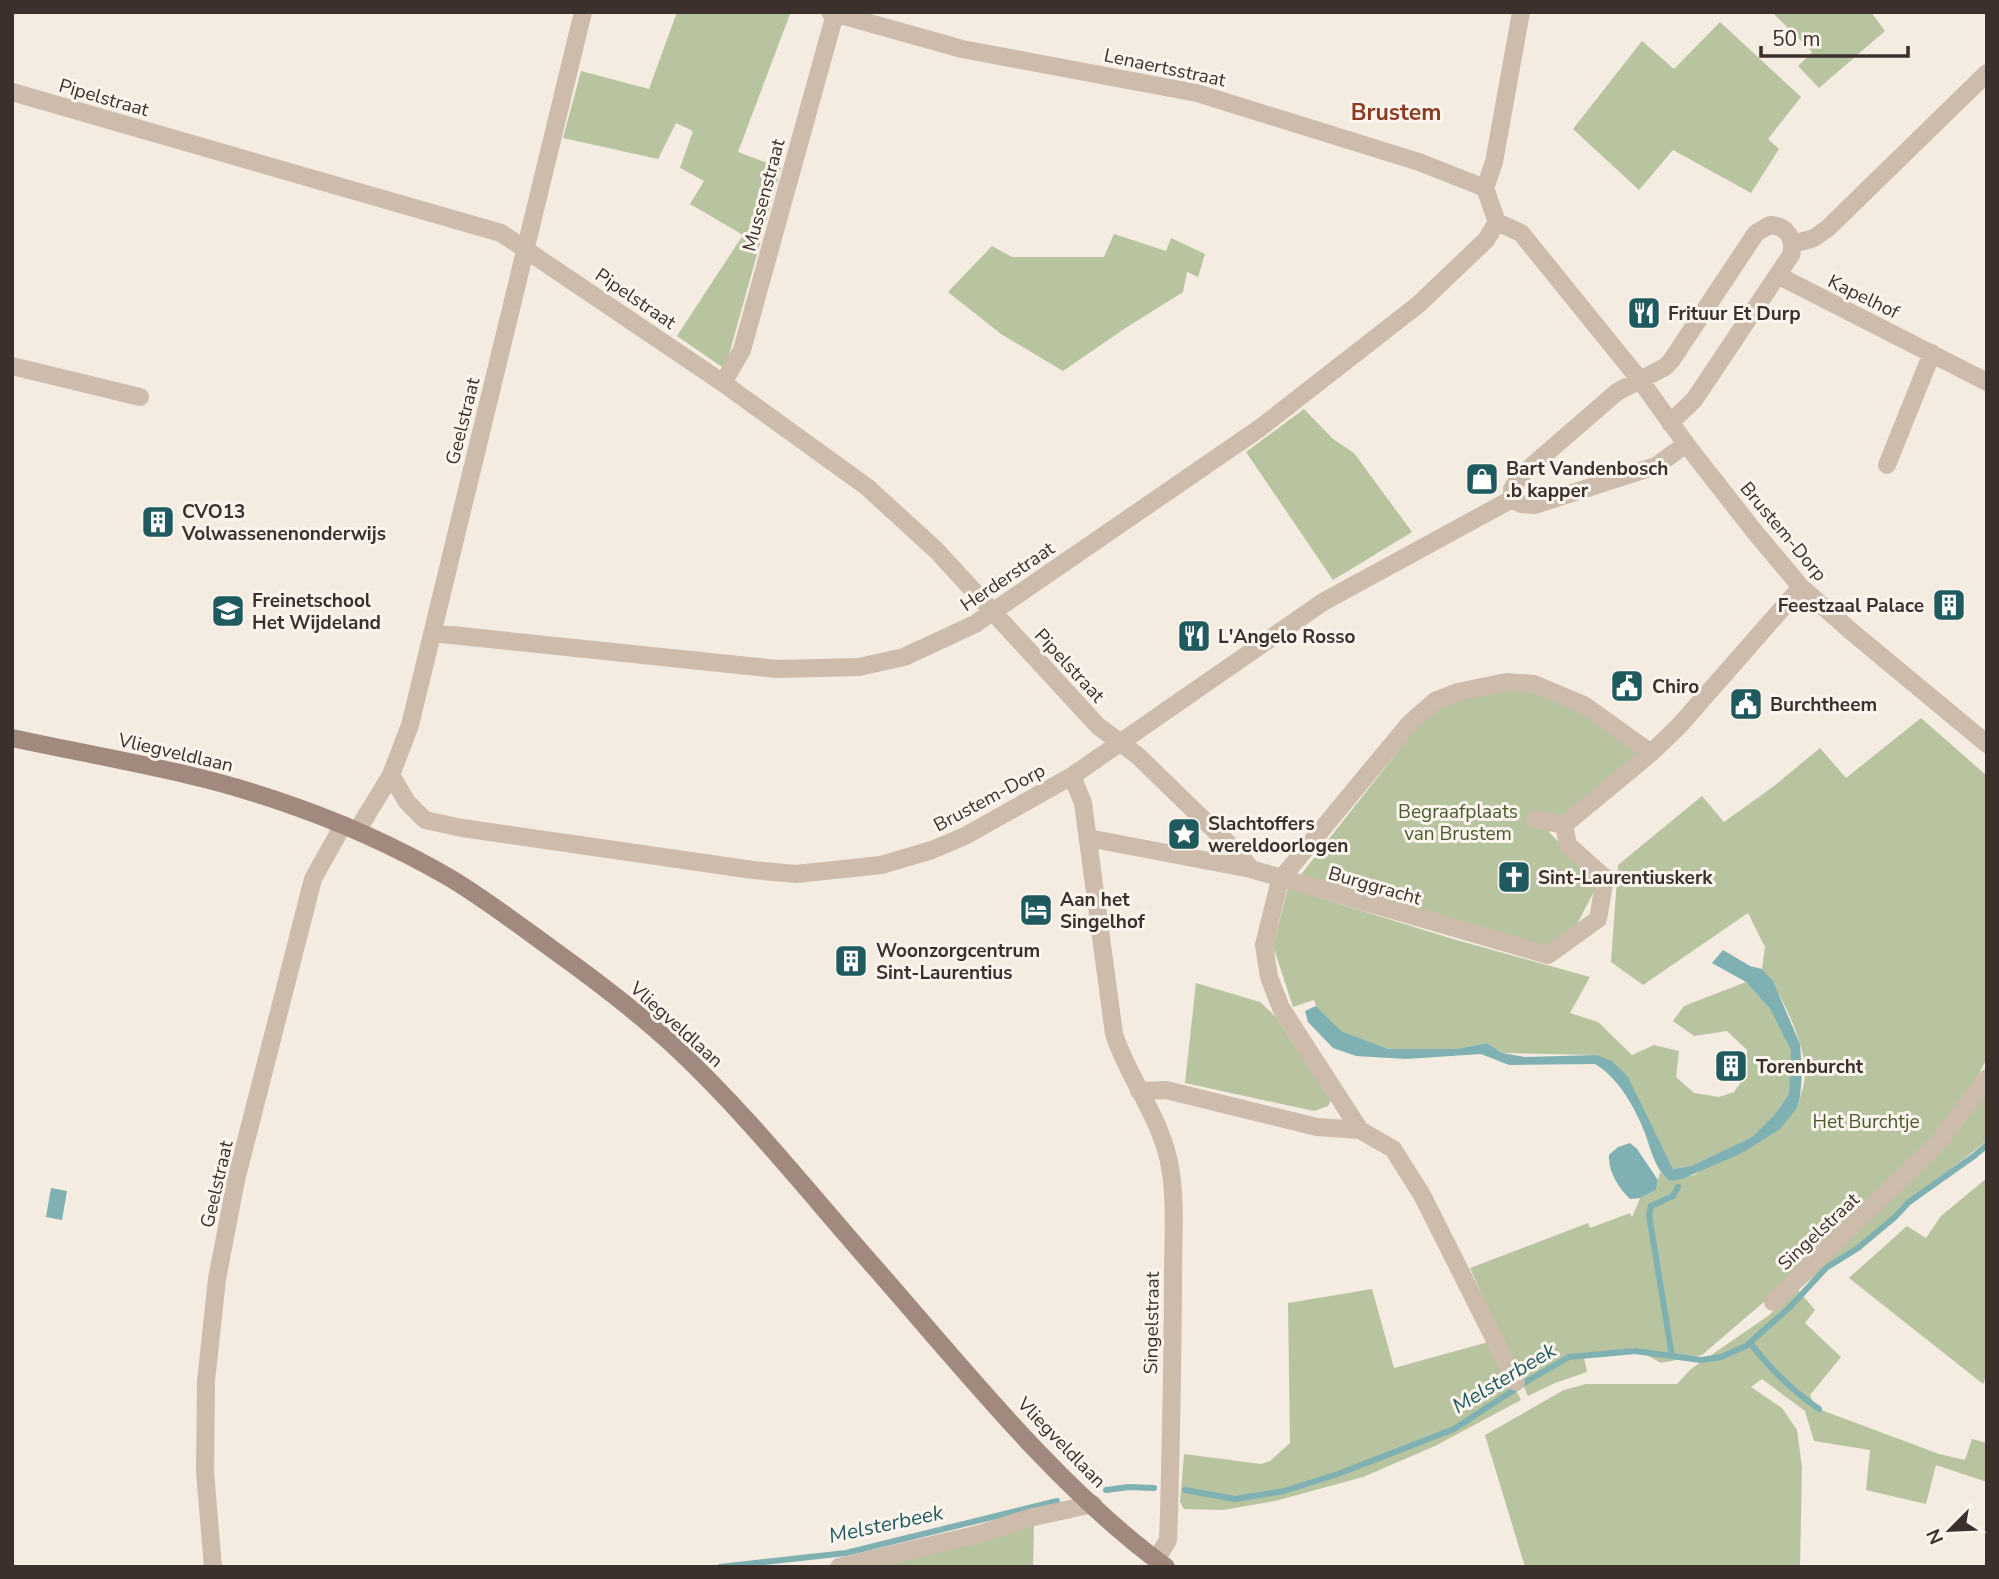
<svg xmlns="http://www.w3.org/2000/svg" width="1999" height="1579" font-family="'Nunito Sans',sans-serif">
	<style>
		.green { fill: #b8c4a0 }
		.water { fill: #7fb0b2 }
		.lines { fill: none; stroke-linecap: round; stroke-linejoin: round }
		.stream { stroke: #7fb0b2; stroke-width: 6 }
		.street { stroke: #cdbbac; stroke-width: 18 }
		.secondary { stroke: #a18a7d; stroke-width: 18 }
		.labels { text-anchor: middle; stroke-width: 6; stroke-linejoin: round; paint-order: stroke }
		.street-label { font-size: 19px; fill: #3b302b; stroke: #fbf5ee }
		.poi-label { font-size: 19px; font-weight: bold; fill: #3b302b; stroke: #fbf5ee; text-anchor: start }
		.park-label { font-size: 19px; fill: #4a5a2e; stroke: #fbf5ee }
		.water-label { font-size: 21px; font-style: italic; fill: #1f5a5e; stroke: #fbf5ee }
		.quarter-label { font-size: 23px; font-weight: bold; fill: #8c3b22; stroke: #fbf5ee }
	</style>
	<rect width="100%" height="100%" fill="#f4ebe1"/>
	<path class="green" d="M677 12 790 14 738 152 781 168 725 369 677 336 743 235 690 204 704 181 680 168 693 131 676 123 658 159 563 138 581 71 649 89Z
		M1772 12H1871L1885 31 1819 88 1798 66 1812 52Z
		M1720 22 1801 97 1768 139 1779 149 1751 193 1673 150 1639 190 1573 129 1642 41 1674 69Z
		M1114 234 1166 251 1171 238 1205 254 1198 277 1187 272 1183 292 1124 329 1063 371 1001 334 948 292 992 246 1012 257H1104Z
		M1304 409 1333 439 1354 453 1412 532 1333 580 1246 452Z
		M1510 690 1546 694 1581 712 1642 753 1549 832 1598 884 1577 924 1556 950 1299 877 1410 736C1420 726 1430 712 1443 706 1463 696 1489 692 1510 690Z
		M1921 718 1987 776V1058L1978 1076 1933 1137 1772 1295 1702 1355 1661 1363 1634 1348 1584 1358 1587 1372 1555 1383 1528 1396 1470 1268 1588 1223 1590 1228 1630 1213 1632 1217 1640 1198 1656 1190 1660 1172 1669 1181 1694 1175 1797 1108C1800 1097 1806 1082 1805 1070 1804 1041 1780 990 1762 969L1765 947 1748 913 1643 985 1611 962 1618 865 1702 796 1724 822 1774 786 1820 748 1846 778Z
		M1288 888 1453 939 1590 977 1570 1013 1598 1022 1632 1055 1654 1045 1679 1051 1676 1077 1694 1093 1719 1097 1734 1092 1746 1075 1747 1050 1727 1031 1694 1036 1673 1021 1684 1006 1746 982 1770 1009 1792 1050 1789 1094 1775 1114 1752 1137 1691 1166 1673 1169 1653 1129 1596 1055 1502 1053 1487 1043 1456 1049H1388L1340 1031 1316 1006 1314 1000 1293 1007 1273 946Z
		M1196 983 1260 1002 1276 1017 1331 1100 1328 1106 1314 1111 1185 1083Z
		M1987 1087V1140L1982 1145 1915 1196 1863 1242 1826 1266 1798 1290 1815 1310 1805 1323 1841 1357 1810 1395 1816 1408 1939 1454 1965 1460 1972 1439 1987 1443V1482L1936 1465 1926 1504 1866 1490 1870 1450 1814 1441 1805 1411 1762 1379 1751 1387 1782 1408 1797 1430 1802 1467 1800 1567H1525L1485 1435 1564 1390 1586 1384H1677L1691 1369 1768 1316 1798 1290Z
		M1987 1178V1375L1983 1384 1849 1278 1907 1226 1926 1238 1941 1216Z
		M1372 1289 1394 1368 1492 1341 1521 1400 1435 1446 1363 1477 1275 1501 1223 1510 1184 1509 1180 1502 1184 1454 1261 1464 1270 1461 1290 1443 1288 1303Z
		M1034 1524 1033 1567H856Z"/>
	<path class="water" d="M1723 950 1750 966 1762 969 1773 981 1800 1044 1802 1073 1800 1097 1797 1108 1780 1129 1742 1153 1682 1179 1669 1181C1652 1165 1651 1146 1642 1126 1633 1104 1616 1076 1595 1064L1509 1065 1481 1054 1406 1059 1356 1056 1333 1048 1308 1022 1305 1011 1316 1006 1341 1031 1388 1049H1456L1487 1043 1502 1053 1525 1057 1596 1055 1612 1061 1628 1077 1673 1169 1691 1166 1752 1137 1775 1114 1789 1094 1791 1050 1770 1009 1746 982 1712 963Z
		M1630 1143 1637 1149 1658 1180 1656 1190 1640 1198 1630 1199C1619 1188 1608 1172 1609 1155L1618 1147Z
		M51 1188 67 1191 62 1220 46 1217Z"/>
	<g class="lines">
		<path class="stream" d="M1750 1343C1771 1369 1791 1390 1819 1409
			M1672 1356 1649 1215 1651 1206 1673 1196 1678 1187
			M1106 1490 1129 1487 1154 1488
			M1185 1490 1235 1499 1284 1491 1338 1474 1454 1429 1529 1380 1569 1357 1635 1351 1701 1360 1721 1357 1746 1346 1790 1307 1826 1268 1858 1248 1895 1217 1909 1202 1974 1156 1987 1145
			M720 1567 846 1553 1057 1501"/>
		<path class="street" d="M830 12 962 49 1197 93 1419 162 1485 188
			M12 92 501 233 723 383 867 487 936 550 1098 726 1138 756 1240 855 1251 869
			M1485 188 1497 222 1521 233 1640 380 1686 444 1754 531 1801 587 1852 632 1987 744
			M1485 188 1494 162 1521 12
			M1793 244 1814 238 1828 228 1987 73
			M1779 276 1987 382
			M12 366 140 397
			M723 383 742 350 835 14
			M1887 465 1932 353
			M1512 499V489L1520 476 1617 392 1665 367 1671 361 1756 233 1770 225C1788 226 1795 240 1791 255L1694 400 1670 423
			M1512 499 1521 504 1535 505 1656 466 1686 444
			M432 633 777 669 859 667 904 657 975 624 1260 428 1419 304 1486 240 1497 222
			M391 775 407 802 425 820 462 828 753 870 796 874 881 865 932 850 965 836 1072 776 1323 602 1512 499
			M1072 776 1083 803 1114 1034C1129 1080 1162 1119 1170 1167 1176 1201 1173 1238 1173 1273 1173 1353 1171 1434 1169 1514L1168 1540 1156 1560
			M1535 819 1564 825
			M1564 825 1651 753 1679 726 1801 587
			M357 831 391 775 410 725 583 12
			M1088 838 1251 869 1548 955 1598 919 1605 878 1568 845 1564 825
			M1139 1091 1166 1090 1317 1127 1360 1130 1393 1149 1422 1195 1516 1382
			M1360 1130 1281 1008 1269 977 1264 945 1280 880 1409 724 1435 701 1458 692 1506 682 1534 684 1584 705 1651 753
			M1773 1302 1939 1142 1987 1078
			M213 1567 205 1472 206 1381 217 1279 236 1180 313 879 343 825
			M839 1567 979 1534 1029 1518 1093 1504"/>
		<path class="secondary" d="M12 738C100 757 191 771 276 800 336 820 395 846 450 878 485 899 519 925 552 949 594 979 635 1010 673 1045 744 1111 806 1189 870 1262 960 1364 1056 1487 1166 1567"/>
	</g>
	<defs>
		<symbol id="restaurant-square" viewBox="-11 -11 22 22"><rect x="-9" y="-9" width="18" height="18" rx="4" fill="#1f5a5e" stroke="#fbf5ee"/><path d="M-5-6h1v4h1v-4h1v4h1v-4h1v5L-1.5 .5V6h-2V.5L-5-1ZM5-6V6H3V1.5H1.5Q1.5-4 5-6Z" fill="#fff"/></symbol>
		<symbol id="shop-square" viewBox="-11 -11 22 22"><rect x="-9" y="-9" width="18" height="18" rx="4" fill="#1f5a5e" stroke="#fbf5ee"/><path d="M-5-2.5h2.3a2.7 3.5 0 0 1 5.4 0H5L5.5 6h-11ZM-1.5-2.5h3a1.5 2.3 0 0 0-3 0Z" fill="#fff"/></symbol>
		<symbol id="building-square" viewBox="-11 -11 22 22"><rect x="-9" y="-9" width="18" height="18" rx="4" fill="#1f5a5e" stroke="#fbf5ee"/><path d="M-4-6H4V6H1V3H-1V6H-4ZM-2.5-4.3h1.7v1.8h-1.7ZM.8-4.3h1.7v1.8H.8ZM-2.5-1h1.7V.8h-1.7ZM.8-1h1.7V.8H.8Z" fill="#fff"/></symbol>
		<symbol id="school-square" viewBox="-11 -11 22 22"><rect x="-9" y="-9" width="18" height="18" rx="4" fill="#1f5a5e" stroke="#fbf5ee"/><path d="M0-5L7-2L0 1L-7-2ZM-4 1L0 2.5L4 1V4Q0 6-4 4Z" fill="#fff"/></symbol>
		<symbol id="civic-square" viewBox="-11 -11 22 22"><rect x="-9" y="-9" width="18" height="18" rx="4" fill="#1f5a5e" stroke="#fbf5ee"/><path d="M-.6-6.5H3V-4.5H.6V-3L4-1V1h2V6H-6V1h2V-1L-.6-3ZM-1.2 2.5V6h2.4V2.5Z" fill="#fff"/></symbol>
		<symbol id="sight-square" viewBox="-11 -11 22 22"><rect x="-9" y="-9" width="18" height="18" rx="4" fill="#1f5a5e" stroke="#fbf5ee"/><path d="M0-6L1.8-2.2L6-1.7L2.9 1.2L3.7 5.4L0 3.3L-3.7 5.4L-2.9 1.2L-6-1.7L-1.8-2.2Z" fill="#fff"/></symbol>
		<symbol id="church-square" viewBox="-11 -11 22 22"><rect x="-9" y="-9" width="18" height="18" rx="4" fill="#1f5a5e" stroke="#fbf5ee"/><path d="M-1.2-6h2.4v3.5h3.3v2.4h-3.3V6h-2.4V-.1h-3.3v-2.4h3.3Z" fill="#fff"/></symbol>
		<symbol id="hotel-square" viewBox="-11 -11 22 22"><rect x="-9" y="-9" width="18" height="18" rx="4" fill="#1f5a5e" stroke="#fbf5ee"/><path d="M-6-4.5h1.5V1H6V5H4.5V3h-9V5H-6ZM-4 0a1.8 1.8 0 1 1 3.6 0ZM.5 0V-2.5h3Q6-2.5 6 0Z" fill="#fff"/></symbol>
	</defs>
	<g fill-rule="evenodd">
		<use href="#restaurant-square" x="1625" y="294" width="38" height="38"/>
		<use href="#shop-square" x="1463" y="460" width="38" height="38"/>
		<use href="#building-square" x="139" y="503" width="38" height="38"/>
		<use href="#building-square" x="1930" y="586" width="38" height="38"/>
		<use href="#school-square" x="209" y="592" width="38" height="38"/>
		<use href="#restaurant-square" x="1175" y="617" width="38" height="38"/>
		<use href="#civic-square" x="1608" y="667" width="38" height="38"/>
		<use href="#civic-square" x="1727" y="685" width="38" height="38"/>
		<use href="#sight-square" x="1165" y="815" width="38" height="38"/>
		<use href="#church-square" x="1495" y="858" width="38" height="38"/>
		<use href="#hotel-square" x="1017" y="891" width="38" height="38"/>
		<use href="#building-square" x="832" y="942" width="38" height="38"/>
		<use href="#building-square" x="1712" y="1047" width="38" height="38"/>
	</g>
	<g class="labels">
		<g class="street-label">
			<text transform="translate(1165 67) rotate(12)" y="7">Lenaertsstraat</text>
			<text transform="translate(104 97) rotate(16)" y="7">Pipelstraat</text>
			<text transform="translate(763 195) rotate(-75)" y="7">Mussenstraat</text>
			<text transform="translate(1864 296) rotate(26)" y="7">Kapelhof</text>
			<text transform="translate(636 298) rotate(34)" y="7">Pipelstraat</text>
			<text transform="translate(462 421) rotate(-76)" y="7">Geelstraat</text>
			<text transform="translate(1784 531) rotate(50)" y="7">Brustem-Dorp</text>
			<text transform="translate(1007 576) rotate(-34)" y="7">Herderstraat</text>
			<text transform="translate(1070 665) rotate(47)" y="7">Pipelstraat</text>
			<text transform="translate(176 752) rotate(13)" y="7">Vliegveldlaan</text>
			<text transform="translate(989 797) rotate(-28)" y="7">Brustem-Dorp</text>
			<text transform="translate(1375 885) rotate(16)" y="7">Burggracht</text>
			<text transform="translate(677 1024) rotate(42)" y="7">Vliegveldlaan</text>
			<text transform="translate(216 1184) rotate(-77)" y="7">Geelstraat</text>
			<text transform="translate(1818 1231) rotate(-43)" y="7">Singelstraat</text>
			<text transform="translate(1151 1323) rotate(-89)" y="7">Singelstraat</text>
			<text transform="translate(1062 1442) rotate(46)" y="7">Vliegveldlaan</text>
		</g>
		<g class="poi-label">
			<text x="1668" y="320">Frituur Et Durp</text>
			<text x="1506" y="475">Bart Vandenbosch<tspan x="1506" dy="22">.b kapper</tspan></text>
			<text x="182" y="518">CVO13<tspan x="182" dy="22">Volwassenenonderwijs</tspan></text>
			<text x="252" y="607">Freinetschool<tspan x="252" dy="22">Het Wijdeland</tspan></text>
			<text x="1924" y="612" text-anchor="end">Feestzaal Palace</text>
			<text x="1218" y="643">L'Angelo Rosso</text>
			<text x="1652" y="693">Chiro</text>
			<text x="1770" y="711">Burchtheem</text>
			<text x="1208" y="830">Slachtoffers<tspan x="1208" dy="22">wereldoorlogen</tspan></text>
			<text x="1538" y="884">Sint-Laurentiuskerk</text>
			<text x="1060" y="906">Aan het<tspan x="1060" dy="22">Singelhof</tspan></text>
			<text x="876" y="957">Woonzorgcentrum<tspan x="876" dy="22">Sint-Laurentius</tspan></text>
			<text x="1756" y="1073">Torenburcht</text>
		</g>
		<g class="park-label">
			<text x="1458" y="818">Begraafplaats<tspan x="1458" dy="22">van Brustem</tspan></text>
			<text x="1866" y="1128">Het Burchtje</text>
		</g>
		<g class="water-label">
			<text transform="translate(1504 1378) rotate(-31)" y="7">Melsterbeek</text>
			<text transform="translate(886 1524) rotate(-12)" y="7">Melsterbeek</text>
		</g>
		<g class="quarter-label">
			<text x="1396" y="120">Brustem</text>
		</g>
	</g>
	<rect width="1999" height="1579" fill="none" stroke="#3b302b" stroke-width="28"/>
	<g transform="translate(1950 1530) rotate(246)" stroke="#fbf5ee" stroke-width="5" paint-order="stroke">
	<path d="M0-5L12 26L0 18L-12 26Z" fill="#3b302b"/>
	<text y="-10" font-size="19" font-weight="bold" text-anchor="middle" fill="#3b302b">N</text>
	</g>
	<path d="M1761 46v10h147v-10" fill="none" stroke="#3b302b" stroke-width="3.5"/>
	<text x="1772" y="46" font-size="21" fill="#3b302b" stroke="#fbf5ee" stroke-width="5" paint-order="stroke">50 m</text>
</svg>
